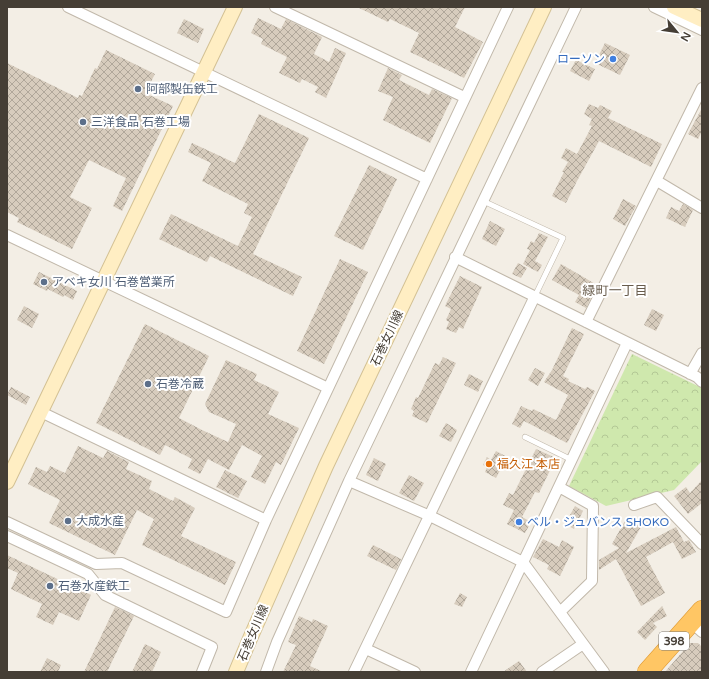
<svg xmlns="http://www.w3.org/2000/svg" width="709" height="679" font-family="'Varela Round','Noto Sans JP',sans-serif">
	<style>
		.forest { fill: url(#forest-crowns) }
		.building { fill: url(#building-cross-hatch) }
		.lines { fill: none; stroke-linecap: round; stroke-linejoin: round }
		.lane-casing { stroke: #c1b8aa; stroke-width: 6 }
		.street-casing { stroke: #c1b8aa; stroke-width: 12 }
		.secondary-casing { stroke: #d3c194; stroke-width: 16 }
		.highway-casing { stroke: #de9933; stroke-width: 20 }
		.lane { stroke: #fff; stroke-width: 5 }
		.street { stroke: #fff; stroke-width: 10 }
		.secondary { stroke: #ffeec3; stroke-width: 14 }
		.highway { stroke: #ffc664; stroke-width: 19 }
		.shop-dot { fill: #3f7fe0; stroke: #fff; stroke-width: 1.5 }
		.service-dot { fill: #5c6f8a; stroke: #fff; stroke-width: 1.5 }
		.food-dot { fill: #e8710a; stroke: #fff; stroke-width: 1.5 }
		.labels { text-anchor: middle; stroke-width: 4; stroke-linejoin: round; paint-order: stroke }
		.shield { fill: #fff; stroke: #7d7872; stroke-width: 1 }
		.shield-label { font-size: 11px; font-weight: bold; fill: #453e35 }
		.shop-label { font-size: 12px; fill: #366cbe; stroke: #fff; text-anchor: end }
		.service-label { font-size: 12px; fill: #4e5e75; stroke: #fff; text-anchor: start }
		.street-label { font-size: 12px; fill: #453e35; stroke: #fff }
		.food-label { font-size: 12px; fill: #c56008; stroke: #fff; text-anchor: start }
		.neighbourhood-label { font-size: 13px; fill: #685c4c; stroke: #fff }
	</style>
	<defs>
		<pattern id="forest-crowns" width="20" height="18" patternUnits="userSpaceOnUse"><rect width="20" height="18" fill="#cfe8ad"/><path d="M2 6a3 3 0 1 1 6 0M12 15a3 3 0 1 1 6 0" fill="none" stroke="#b3c895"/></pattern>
		<pattern id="building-cross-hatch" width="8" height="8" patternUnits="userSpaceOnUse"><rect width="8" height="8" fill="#d7ccbd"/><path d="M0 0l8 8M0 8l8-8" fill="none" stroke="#b0a79a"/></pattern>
	</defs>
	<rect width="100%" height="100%" fill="#f3eee5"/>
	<path class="forest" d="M632 354 702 388V461L674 490 606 506 569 486Z"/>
	<path class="building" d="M357 7H465L455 27 483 42 464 78 410 52 419 33 390 19 388 22Z
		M258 18 281 29 286 19 322 37 314 54 329 62 335 48 346 53 326 98 315 92 318 87 302 79 300 83 279 73 287 57 261 44 263 39 251 33Z
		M184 19 204 29 198 43 177 33Z
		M605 43 630 55 620 75 595 63Z
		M106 50 155 74 145 93 173 106 122 211 113 206 126 178 89 160 70 197 92 208 72 249 17 222 19 218 7 212V63L78 98 79 95 82 96 95 68 97 69Z
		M576 60 595 69 589 81 570 71Z
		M388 68 402 75 399 80 429 95 432 89 452 98 430 143 383 120 393 97 378 91Z
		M589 104 598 108 600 105 612 111 608 118 662 144 651 167 599 141 577 181 566 203 552 196 564 172H562L568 162 561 158 566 148 577 154 592 126 589 125 592 119 584 114Z
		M702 108V131L698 139 688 134Z
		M259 114 309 138 253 254 302 277 293 296 210 256 207 262 159 239 171 214 238 246 252 217 244 213 248 204 202 181 211 163 188 152 192 143 235 163Z
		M369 165 397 179 363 250 334 236Z
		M623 199 636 206 625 226 613 219Z
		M683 204 693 210 685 227 666 218 671 207 679 211Z
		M490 221 505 229 496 246 482 239Z
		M539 233 548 237 535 261 542 265 538 272 523 264 530 250 527 249 531 241 534 243Z
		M340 259 368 272 324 364 297 351Z
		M518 263 527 268 521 278 512 274Z
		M561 264 597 285 586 308 575 302 579 295 552 280Z
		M39 272 77 291 73 300 64 295 63 297 48 289 47 291 33 284Z
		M460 276 482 287 463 329 459 327 456 333 446 329 449 322 446 320 451 309 445 306Z
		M24 306 39 314 32 328 17 320Z
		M652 309 664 315 656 331 644 325Z
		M145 324 209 356 179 418 202 430 228 442 236 424 209 412 205 404 226 360 257 374 254 380 279 392 268 414 299 428 281 465 276 462 265 484 251 477 262 456 242 445 229 470 208 459 200 474 188 468 192 459 165 445 160 455 96 423Z
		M572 328 584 334 563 376 569 379 568 381 585 389 587 387 595 391 567 443 524 421 520 428 512 424 521 406 532 411 533 409 556 420 568 395 544 382 552 370Z
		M443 357 456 363 427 423 412 416 414 411 411 409 416 397 418 398 435 363 439 365Z
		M535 368 545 373 538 386 528 380Z
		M469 374 483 381 478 392 464 385Z
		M11 387 30 397 26 405 7 395Z
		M446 423 457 430 451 442 439 436Z
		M78 446 103 458 107 451 129 462 126 469 152 481 149 489 173 501 175 497 195 508 181 536 236 562 225 585 142 545 154 519 137 510 115 555 49 523 60 500 28 484 36 467 47 472 50 466 65 473Z
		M536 449 556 458 539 493 535 492 522 517 531 522 525 533 507 524 514 510 503 505 509 493 513 495Z
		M496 451 507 457 496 478 485 472 487 467 483 465 487 457 491 460Z
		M374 458 386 464 378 481 366 475Z
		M225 470 247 481 238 498 216 487Z
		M409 475 424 483 414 501 399 493Z
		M702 480V503L688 514 674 496 686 487 690 493Z
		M575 506 583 511 574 529 565 524Z
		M626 519 641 527 626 553 676 527 684 542 689 540 696 552 682 559 673 542 646 557 665 593 641 606 616 559 599 570V560L619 548 612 544Z
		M543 539 559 547 562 540 574 547 560 576 547 569 549 565 533 557Z
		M373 545 401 559 396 570 367 556Z
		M7 555 91 595 79 621 59 612 53 625 36 617 42 604 11 589 18 573 7 568Z
		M460 593 467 597 462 607 454 604Z
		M662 606 667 616 653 623 657 627 645 640 637 632Z
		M115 607 134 616 107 672H84Z
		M299 616 312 622 313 619 328 626 310 666 323 672H283L296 645 288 642Z
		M690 643H698L702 647V672H665Z
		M145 644 161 652 152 672H132Z
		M47 658 61 665 58 672H40Z
		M519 661 527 672H503Z"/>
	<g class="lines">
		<defs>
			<path id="lane" d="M483 201 563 238 535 296
				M525 437 572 460"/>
			<path id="street" d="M68 7 427 179
				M275 7 464 97
				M654 7 702 30
				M657 181 702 208
				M7 235 328 388
				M455 257 697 377 702 382
				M586 322 702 88
				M690 374 702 353
				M41 412 266 520
				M349 481 430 516 523 562 604 672
				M559 487 593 506 592 581 560 612
				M634 505 657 497 702 544
				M7 522 96 564 122 563 226 612 266 520 508 7
				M7 536 88 574 105 595 212 647 202 672
				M691 622 702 632
				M366 649 415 672
				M266 672 277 642 349 481 576 7
				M354 672 535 296
				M471 672 627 343
				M542 672 583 644"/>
			<path id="secondary" d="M674 7 702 20
				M7 482 235 7
				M236 672 249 641 326 466 544 7"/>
			<path id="highway" d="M647 672 702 610"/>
		</defs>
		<use href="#lane" class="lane-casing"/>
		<use href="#street" class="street-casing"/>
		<use href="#secondary" class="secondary-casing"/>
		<use href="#highway" class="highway-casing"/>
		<use href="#lane" class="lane"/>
		<use href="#street" class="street"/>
		<use href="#secondary" class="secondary"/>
		<use href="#highway" class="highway"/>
	</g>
	<g class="shop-dot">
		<circle cx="613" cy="59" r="4"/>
		<circle cx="519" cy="522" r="4"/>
	</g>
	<g class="service-dot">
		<circle cx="138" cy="89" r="4"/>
		<circle cx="83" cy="122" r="4"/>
		<circle cx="44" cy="282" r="4"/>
		<circle cx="148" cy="384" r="4"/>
		<circle cx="68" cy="521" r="4"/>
		<circle cx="50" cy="586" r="4"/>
	</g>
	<circle class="food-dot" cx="489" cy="464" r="4"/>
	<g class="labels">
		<rect class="shield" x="659" y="632" width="30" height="18" rx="3"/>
		<g class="shield-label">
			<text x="674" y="645">398</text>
		</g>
		<g class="shop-label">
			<text x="605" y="63">ローソン</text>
			<text x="527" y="526" text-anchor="start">ベル・ジュバンス SHOKO</text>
		</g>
		<g class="service-label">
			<text x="146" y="93">阿部製缶鉄工</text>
			<text x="91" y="126">三洋食品 石巻工場</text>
			<text x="52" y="286">アベキ女川 石巻営業所</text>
			<text x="156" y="388">石巻冷蔵</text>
			<text x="76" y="525">大成水産</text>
			<text x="58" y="590">石巻水産鉄工</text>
		</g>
		<g class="street-label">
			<text transform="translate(387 338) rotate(-65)" y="4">石巻女川線</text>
			<text transform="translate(253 633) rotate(-67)" y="4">石巻女川線</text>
		</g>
		<g class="food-label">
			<text x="497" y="468">福久江 本店</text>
		</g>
		<g class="neighbourhood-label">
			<text x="615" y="295">緑町一丁目</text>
		</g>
	</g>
	<rect width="709" height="679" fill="none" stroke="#453e35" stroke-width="16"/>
	<g transform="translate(677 32) rotate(119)" stroke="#ffffff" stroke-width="3" paint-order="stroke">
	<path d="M0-3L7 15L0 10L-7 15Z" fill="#453e35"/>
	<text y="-6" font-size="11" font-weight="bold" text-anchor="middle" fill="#453e35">N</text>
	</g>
</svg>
